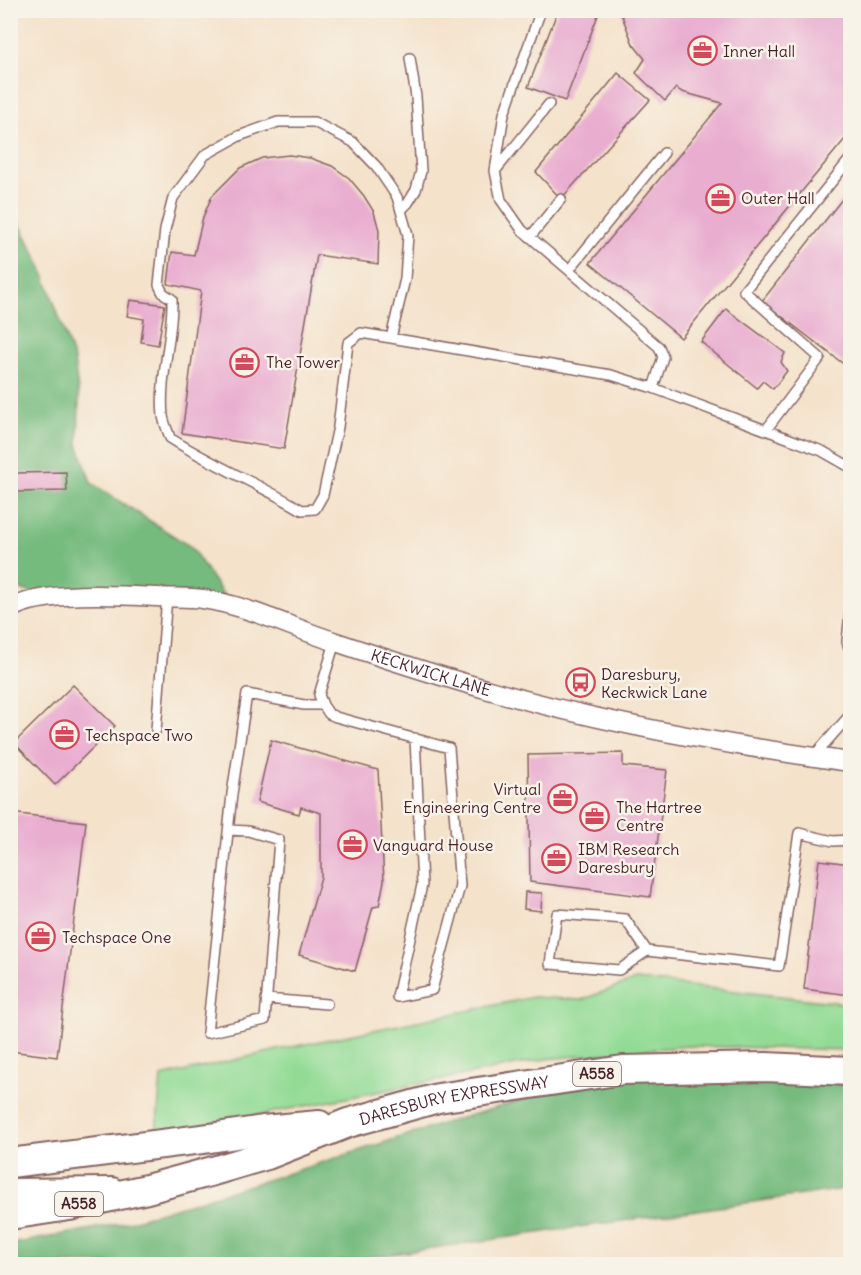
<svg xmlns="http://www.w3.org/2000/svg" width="861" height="1275" font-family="Delius,sans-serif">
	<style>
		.green { fill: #93db95; stroke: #6e7d60; stroke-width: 1.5 }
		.forest { fill: #76bb7e; stroke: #606d54; stroke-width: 1.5 }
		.building { fill: #e9add0 }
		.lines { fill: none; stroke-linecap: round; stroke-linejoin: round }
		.service-casing { stroke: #866363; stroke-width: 12 }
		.minor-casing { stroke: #866363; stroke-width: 21 }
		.tertiary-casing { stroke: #866363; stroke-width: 26 }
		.primary-casing { stroke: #866363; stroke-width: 32 }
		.service { stroke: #fff; stroke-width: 9 }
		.minor { stroke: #fff; stroke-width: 18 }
		.tertiary { stroke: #fff; stroke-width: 22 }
		.primary { stroke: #fff; stroke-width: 28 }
		.labels { text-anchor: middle; stroke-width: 5; stroke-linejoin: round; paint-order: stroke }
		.shield { fill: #f7f3e8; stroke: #7e5f64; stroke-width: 1.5 }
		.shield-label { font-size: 15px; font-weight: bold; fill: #4a1f2b }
		.poi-label { font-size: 16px; fill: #4a1f2b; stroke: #f7f3e8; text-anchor: start }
		.street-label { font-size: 16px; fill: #4a1f2b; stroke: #f7f3e8 }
	</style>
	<rect width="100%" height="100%" fill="#f7f3e8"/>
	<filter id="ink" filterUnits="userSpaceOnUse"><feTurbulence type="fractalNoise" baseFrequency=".0167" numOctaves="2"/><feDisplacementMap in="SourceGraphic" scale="12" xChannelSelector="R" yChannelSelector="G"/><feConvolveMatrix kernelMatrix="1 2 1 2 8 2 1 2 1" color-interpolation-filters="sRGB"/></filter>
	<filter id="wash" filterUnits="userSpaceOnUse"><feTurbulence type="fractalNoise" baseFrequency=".008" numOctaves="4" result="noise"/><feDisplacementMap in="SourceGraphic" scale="24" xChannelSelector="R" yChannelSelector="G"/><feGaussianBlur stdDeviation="1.35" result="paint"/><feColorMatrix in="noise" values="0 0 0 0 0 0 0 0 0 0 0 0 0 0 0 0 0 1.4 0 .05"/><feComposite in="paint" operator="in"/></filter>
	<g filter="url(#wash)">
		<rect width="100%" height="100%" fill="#f4e2ca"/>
		<path class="green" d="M636 980 850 1004V1050L687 1046 546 1059 156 1135 161 1077 282 1049 534 997 581 1000Z"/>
		<path class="forest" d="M10 204 42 268 74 360 79 398 78 444 91 483 191 547 231 606 53 598 11 587Z
			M766 1067 850 1087V1189V1188L323 1264H11V1244L129 1222 286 1174 451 1121 623 1070Z"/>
		<g id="blocks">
			<path class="building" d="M558 10H600L565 101 528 87Z
				M621 10H844L850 17V133L681 338 590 263 722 103 682 92 676 88 665 101 636 73 645 59 633 44 622 16Z
				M618 73 650 100 561 199 536 172Z
				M289 155 310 158 332 166 349 178 364 196 374 212 379 230 378 264 317 255 284 449 182 433 201 291 168 284 172 252 194 255 203 217 212 196 240 168 262 158Z
				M850 189V369L762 301Z
				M130 300 165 305 158 345 141 342 144 319 127 316Z
				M726 309 785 353 781 362 787 371 773 389 763 381 757 388 701 342Z
				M66 472 67 491 16 492V473Z
				M73 685 115 726 55 785 14 743Z
				M271 740 378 770 384 881 379 906 373 907 355 971 299 955 321 877V813L301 807 299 814 257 802Z
				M623 753V766L667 770 650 897 530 882 528 755Z
				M10 813 86 822 57 1057 10 1051Z
				M819 860 850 864V995L804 989Z
				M525 892 542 893 541 911 524 909Z"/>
		</g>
	</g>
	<g filter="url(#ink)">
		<use href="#blocks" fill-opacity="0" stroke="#866363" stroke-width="1.5"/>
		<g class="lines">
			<defs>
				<path id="service" d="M541 10 504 114 495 171 501 200 522 230 659 347 663 357 653 388 822 451 850 467
					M496 170 549 104
					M401 210 408 203 416 190 421 171 416 97 410 58
					M530 237 561 199
					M569 270 664 153
					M391 338 405 279 408 235 397 197 376 166 353 142 314 122H278L239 136 205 155 173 198 165 230 159 285 163 293 172 299C173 338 159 377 163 416 164 423 168 431 170 438 212 465 259 484 302 510L315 509 323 495 338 427 348 343 361 333 611 375 653 388
					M766 430 820 358 744 291 850 159
					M850 612 847 642 850 650
					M323 705 319 695 335 642
					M156 730 167 597
					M813 757 850 715
					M229 830 248 831 279 840 265 1020 207 1033 232 794 247 694 304 705H323L329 714 336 717 449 748 460 886 432 990 397 997 422 885 415 738
					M647 951 625 919 557 914 550 964 619 970 647 951 779 966 799 833 833 841 850 840
					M266 999 327 1004"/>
				<g id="minor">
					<path id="s1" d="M10 609C39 590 122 595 157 597 172 598 188 597 203 599 249 606 292 628 336 642 389 660 442 677 496 692 611 725 731 746 850 762"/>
				</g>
				<path id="tertiary" d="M10 1190 112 1189"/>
				<g id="primary">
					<path d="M10 1163 210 1138 263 1130 319 1125"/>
					<path id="s2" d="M10 1215 69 1206 147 1189 213 1171 267 1155 348 1123 438 1098 623 1070 766 1067 850 1071"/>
				</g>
			</defs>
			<use href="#service" class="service-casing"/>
			<use href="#minor" class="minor-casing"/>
			<use href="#tertiary" class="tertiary-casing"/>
			<use href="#primary" class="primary-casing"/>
			<use href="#service" class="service"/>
			<use href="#minor" class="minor"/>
			<use href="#tertiary" class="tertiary"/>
			<use href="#primary" class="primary"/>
		</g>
	</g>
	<defs>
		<symbol id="office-ring" viewBox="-11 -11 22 22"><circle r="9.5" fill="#f7f3e8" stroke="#d1495b" stroke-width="1.5"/><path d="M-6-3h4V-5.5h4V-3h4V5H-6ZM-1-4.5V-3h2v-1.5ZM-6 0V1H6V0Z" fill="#d1495b"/></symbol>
		<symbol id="bus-ring" viewBox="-11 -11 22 22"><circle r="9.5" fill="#f7f3e8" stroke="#d1495b" stroke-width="1.5"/><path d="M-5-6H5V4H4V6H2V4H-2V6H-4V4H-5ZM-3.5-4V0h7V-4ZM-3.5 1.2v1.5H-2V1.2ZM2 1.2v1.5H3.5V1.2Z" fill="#d1495b"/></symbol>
	</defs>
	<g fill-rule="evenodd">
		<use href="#office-ring" x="686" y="34" width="33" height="33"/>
		<use href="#office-ring" x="704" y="182" width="33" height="33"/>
		<use href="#office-ring" x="228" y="346" width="33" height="33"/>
		<use href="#bus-ring" x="564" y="666" width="33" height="33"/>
		<use href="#office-ring" x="48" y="718" width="33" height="33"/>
		<use href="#office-ring" x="546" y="782" width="33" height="33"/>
		<use href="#office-ring" x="578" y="800" width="33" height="33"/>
		<use href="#office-ring" x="336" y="828" width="33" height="33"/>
		<use href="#office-ring" x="540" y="842" width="33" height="33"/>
		<use href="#office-ring" x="24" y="920" width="33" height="33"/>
	</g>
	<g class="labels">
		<g class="shield">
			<rect x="573" y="1062" width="48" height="24" rx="4.5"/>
			<rect x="55" y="1192" width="48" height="24" rx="4.5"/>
		</g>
		<g class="shield-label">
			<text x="597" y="1079">A558</text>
			<text x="79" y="1209">A558</text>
		</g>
		<g class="poi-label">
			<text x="723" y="57">Inner Hall</text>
			<text x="741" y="204">Outer Hall</text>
			<text x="266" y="368">The Tower</text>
			<text x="601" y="680">Daresbury,<tspan x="601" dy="18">Keckwick Lane</tspan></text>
			<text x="85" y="741">Techspace Two</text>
			<text x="541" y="795" text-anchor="end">Virtual<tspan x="541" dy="18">Engineering Centre</tspan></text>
			<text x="616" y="813">The Hartree<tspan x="616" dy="18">Centre</tspan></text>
			<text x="373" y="851">Vanguard House</text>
			<text x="578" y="855">IBM Research<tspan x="578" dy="18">Daresbury</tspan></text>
			<text x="62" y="943">Techspace One</text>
		</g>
		<g class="street-label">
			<text dy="6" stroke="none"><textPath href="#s1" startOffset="435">KECKWICK LANE</textPath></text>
			<text dy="6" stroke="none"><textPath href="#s2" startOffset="460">DARESBURY EXPRESSWAY</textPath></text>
		</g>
	</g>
	<rect width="861" height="1275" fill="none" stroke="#f7f3e8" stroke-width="36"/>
</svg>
